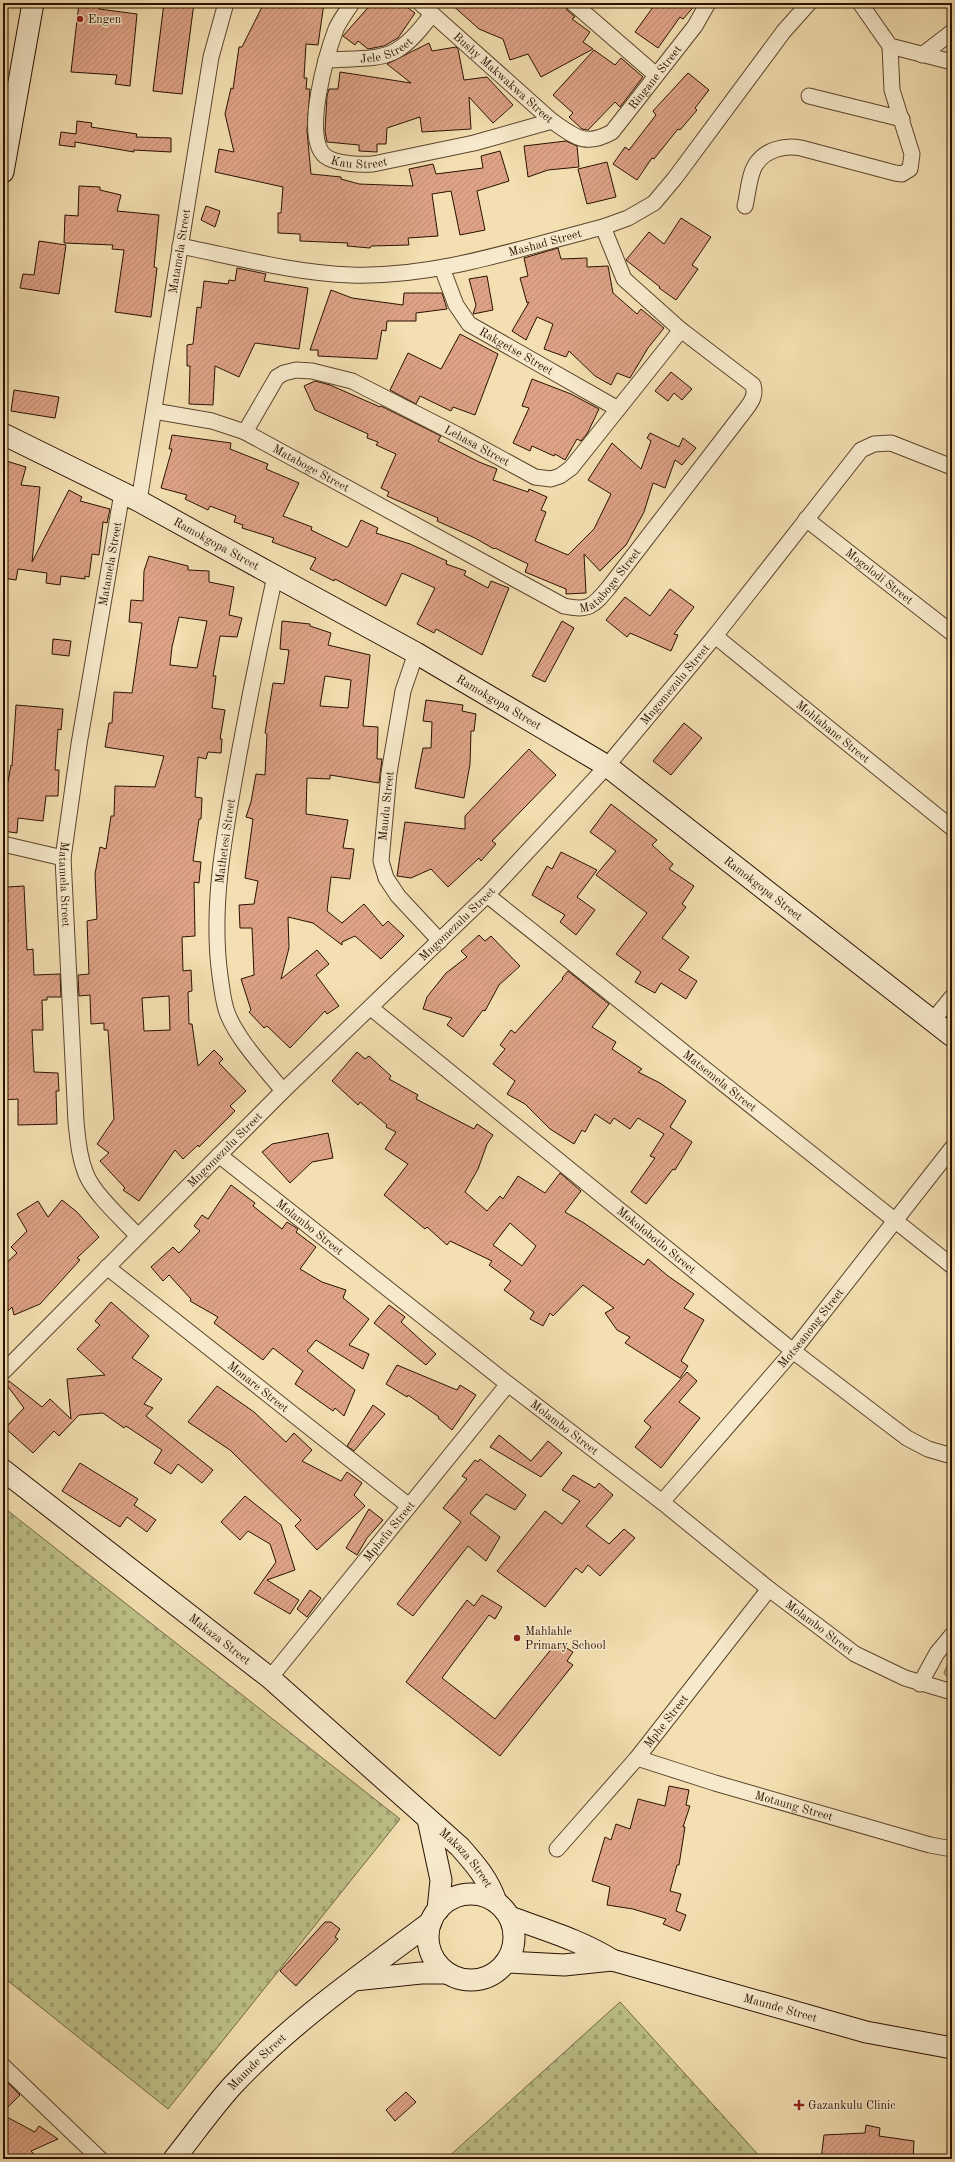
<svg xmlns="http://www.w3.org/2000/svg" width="955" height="2162" font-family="'Old Standard TT',serif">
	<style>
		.green { fill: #bec189; stroke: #746944 }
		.cemetery { fill: url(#cemetery-stones); stroke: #746944 }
		.building { fill: url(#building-hatch); stroke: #2a1100; fill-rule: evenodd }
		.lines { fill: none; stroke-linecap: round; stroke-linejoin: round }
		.street-casing { stroke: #5c442c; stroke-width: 17 }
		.secondary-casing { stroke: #2a1100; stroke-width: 23 }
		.street { stroke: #f7eacc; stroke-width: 15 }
		.secondary { stroke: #f7eacc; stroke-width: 21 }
		.poi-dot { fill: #8f2418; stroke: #f7eacc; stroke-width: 1.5 }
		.labels { text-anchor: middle; stroke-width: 3; stroke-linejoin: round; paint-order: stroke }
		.poi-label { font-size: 12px; fill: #2a1100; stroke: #f7eacc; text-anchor: start }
		.street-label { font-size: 12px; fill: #2a1100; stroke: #f7eacc }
	</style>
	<defs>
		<pattern id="cemetery-stones" width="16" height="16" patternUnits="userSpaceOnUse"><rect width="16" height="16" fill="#bec189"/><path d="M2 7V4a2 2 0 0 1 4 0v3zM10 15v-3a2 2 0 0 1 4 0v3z" fill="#a3a574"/></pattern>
		<pattern id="building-hatch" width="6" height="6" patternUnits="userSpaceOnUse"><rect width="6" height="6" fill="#dea386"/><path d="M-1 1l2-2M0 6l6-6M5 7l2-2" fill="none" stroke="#bf8b72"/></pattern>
	</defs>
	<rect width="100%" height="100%" fill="#f3dfb1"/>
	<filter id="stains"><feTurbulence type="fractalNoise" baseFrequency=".005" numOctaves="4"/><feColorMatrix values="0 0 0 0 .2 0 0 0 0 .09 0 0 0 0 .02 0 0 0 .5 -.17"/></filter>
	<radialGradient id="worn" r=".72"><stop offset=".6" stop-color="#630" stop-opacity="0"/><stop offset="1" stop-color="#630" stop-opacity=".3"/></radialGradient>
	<path class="green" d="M952 1655V1682L944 1673Z"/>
	<path class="cemetery" d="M3 1507 400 1819 168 2109 3 1977Z
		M620 2002 762 2159H446Z"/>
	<path class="building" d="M79 3H100L99 9 137 14 130 86 115 84 117 75 71 72Z
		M164 3H194L182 94 153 91Z
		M264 3H324L318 45 306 44 304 78H307L306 89H310L307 131 311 174 341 177V179L359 184 413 186 409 169 433 164 436 174 483 168 481 156 500 151 509 181 477 191 485 230 460 235 451 191 432 194 438 236 408 238 409 245 371 246 370 248 347 246 348 243 300 241V234L278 233V213H281L283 187 215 172 219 149 234 152 225 114 231 88 233 89 239 47H242Z
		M372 3H401L415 13 398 38 384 46 368 49 358 41 355 45 343 36Z
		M450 3H564L567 10 575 17 572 19 590 32 583 42 593 49 541 77 528 54 510 60 503 39 479 29Z
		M656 3H697L683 19 680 17 658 48 635 32Z
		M429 43 432 51 456 47 458 49 464 80 487 77 513 105 493 123 469 97 471 129 422 132 420 117 387 128 386 144H377V152L359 151V145L327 142 325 131 327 96 329 89H338L340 72 411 83 387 64Z
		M594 50 615 65 621 58 643 77 620 107 615 102 588 130 582 129 569 117 573 113 553 95Z
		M688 73 709 90 695 108 697 110 680 130 678 129 654 159 652 158 637 180 613 164 625 147 629 150 656 115 653 111Z
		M77 121 92 123 91 127 137 134 136 137 171 138V152L134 150V152L75 142V147L59 145 61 132 76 134Z
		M566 141 577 146 579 167 548 170 528 177 524 146Z
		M607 162 616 197 587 204 578 169Z
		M79 186 100 187V190L121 195 117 211 159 215 154 267 157 268 151 317 115 312 124 250 112 249 113 245 64 243 65 215 78 216Z
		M206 206 220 211 215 227 201 220Z
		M681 218 711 237 692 265 698 269 676 300 659 288 660 287 626 260 649 232 664 244Z
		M39 241 66 245 59 294 20 288 23 274 34 275Z
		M558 248 561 259 587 258V267L608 266 613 293 637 314 641 309 664 328 648 348 630 378 617 373 611 385 595 376 569 351 566 357 544 349 553 324 537 317 526 340 512 331 529 302 527 303 520 278 528 276 524 258Z
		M237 268 266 274 264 281 308 288 299 349 255 343 239 377 215 366 213 405 189 404 190 366H187V345L193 344 197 307 201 308 204 281 228 284 229 280 235 281Z
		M487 276 493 310 473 314 476 305 469 279Z
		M331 290 352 298 403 305 404 293H442L447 309 416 313V321H387L386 331 382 330 377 359 318 356V350H310Z
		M460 334 498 354 475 415 453 407 451 411 420 396 416 404 390 390 408 353 441 369Z
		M671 372 692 389 682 400 674 393 668 401 655 391Z
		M532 379 571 394 599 409 587 434 581 441 577 439 565 460 555 454 554 456 532 446 530 451 513 443 529 408 522 406Z
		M315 381 330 385 380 407 381 406 441 436 438 441 479 462 497 469 493 480 528 492 529 489 547 497 541 510 546 512 535 541 568 555 594 529 611 494 588 480 612 443 641 469 651 441 647 438 650 433 679 447 683 438 696 448 682 465 675 460 665 488 653 483 644 512 626 545 600 571 584 554 586 593 566 594V589L525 572 528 564 495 548 494 549 475 538 437 521 438 518 387 496 389 492 381 488 396 454 376 445 378 442 367 438 368 434 315 410 304 386Z
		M14 390 59 397 55 418 11 411Z
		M172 435 231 443 230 449 268 464 266 469 299 483 283 516 312 527 311 530 346 547H348L361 520 378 528 376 533 410 544 447 561 446 564 466 571 464 575 488 588 491 581 509 588 482 655 436 629 434 633 417 624 435 588 402 573 386 606 335 579 334 581 310 569 316 558 272 542 274 538 242 528 243 525 234 522 236 516 210 506 208 510 185 499 187 495 161 488 172 449H169Z
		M3 460 26 467 21 485 40 487 32 562 69 490 82 497 80 501 110 509 107 523 103 522 99 555 92 554 89 577 85 576V579L61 576 60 585 46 583 47 573 18 569 16 580 3 578Z
		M149 556 188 566V570L209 571V582L234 587 229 615 242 618 237 637 220 636 213 676H216L212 708 225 710 220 739H222L221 753 208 752 206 759 198 757 195 797 202 798 201 819H199L193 861 201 862 199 883 194 882 195 936 182 937 183 971 191 970 192 991 188 992 189 1024H192L198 1066 214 1050 223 1059 219 1063 246 1091 230 1106 235 1111 199 1147 198 1145 183 1159 175 1150 139 1201 123 1190 125 1188 100 1161 109 1153 97 1144 114 1119 108 1030H104V1023L91 1024 90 995 79 996 78 975 89 974 87 921 97 919 95 874 100 847 106 849 111 816H114L115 786 155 787 164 756 105 747 109 723H112L114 692 132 693 142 623 129 622 131 600 143 601 144 571ZM179 617 207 621 197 668 170 665 172 647ZM169 996 170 1030 144 1031 142 998Z
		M670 589 694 607 674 634 678 635 671 651 630 633 627 637 606 620 625 597 650 616Z
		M282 621 310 624V626L331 633 328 645 370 655 363 726 378 727 377 759H382L379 783 330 775V779L307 778 306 814 348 820 343 848 354 849 350 879 331 877 327 911 342 923 364 904 383 926 388 921 404 936 381 959 355 936 342 942V945L313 923 288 917 289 948 281 979 317 950 329 964 316 975 339 1006 327 1014 325 1011 290 1048 267 1026 264 1028 249 1012 251 1010 241 979 254 975 252 928H240L239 905 254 904 258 881 245 878 253 819 246 817 251 802 256 774 265 775 267 734 265 733 273 683 284 684 289 650 280 649ZM325 676 351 680 348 708 320 706Z
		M562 621 574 628 545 682 532 676Z
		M53 639 71 641 69 656 52 654Z
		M426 700 463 705 462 711 476 714 474 731H471L470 764 464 798 415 788 423 748H431L432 722 423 721Z
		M16 705 63 709 61 730 58 729 55 770H59L58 796H46L43 821 18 818 17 833 3 831V795H5V782H8L11 765 12 766Z
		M684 723 702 738 671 775 653 761Z
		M529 749 556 775 492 841 496 844 481 861 479 858 448 887 431 869 411 878 397 876 405 822 465 829V816Z
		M611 804 657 840 652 845 673 864 669 869 694 886 682 904 686 907 662 938 689 957 679 970 697 981 686 999 661 983 655 993 635 982 641 972 616 954 647 913 596 875 616 851 590 832Z
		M561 852 597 870 577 897 595 910 576 935 560 922 565 915 532 895 547 866 552 869Z
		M24 886 27 950 33 949 34 975 60 974 61 997H47V1000H42L43 1030H32L34 1072 58 1073 59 1091H56L57 1124 18 1125V1099L3 1100V921L8 922 7 887Z
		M479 935 485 941 491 936 520 966 499 985 485 1011 483 1010 463 1037 447 1025 452 1018 423 1009 427 997 446 973 467 957 461 951Z
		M568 971 609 1004 592 1027 616 1042 612 1049 642 1069 638 1072 660 1083 686 1101 670 1127 692 1142 675 1170 673 1169 646 1204 631 1192 655 1158 650 1156 664 1134 638 1118 630 1129 614 1118 610 1124 595 1114 585 1132 582 1130 574 1144 550 1129 525 1104 507 1094 515 1081 493 1064 505 1049 500 1045 511 1030 515 1033 563 979 562 978Z
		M357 1052 365 1059 369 1056 391 1076 389 1079 418 1095 416 1099 474 1129 477 1124 493 1135 487 1144 478 1169 465 1192 487 1211 500 1196 503 1199 518 1176 545 1193 560 1173 581 1191 565 1212 584 1223 644 1265 648 1259 668 1276 694 1294 684 1308 704 1320 681 1361 688 1366 680 1378 625 1343 630 1337 617 1330 605 1313 614 1308 583 1285 553 1316 550 1313 543 1326 530 1319 534 1312 504 1290 511 1281 489 1265 492 1261 450 1241 447 1245 427 1227 425 1229 384 1195 408 1164 385 1149 396 1132 386 1127 387 1125 360 1102 358 1105 332 1081ZM510 1223 536 1246 522 1266 493 1245Z
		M328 1133 333 1158 312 1162 290 1183 262 1152 272 1144Z
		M231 1185 255 1203 253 1206 282 1229 287 1222 298 1229 296 1232 316 1247 300 1269 322 1282 346 1290 343 1298 369 1319 349 1345 369 1354 363 1369 316 1340 307 1351 355 1390 344 1416 335 1408 333 1411 295 1384 303 1371 273 1348 263 1360 214 1323 218 1317 190 1301 191 1299 169 1275 163 1281 151 1267 173 1247 179 1253 200 1231 194 1226 202 1215 208 1219Z
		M62 1200 77 1212 99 1237 77 1258 80 1260 40 1304 14 1315 12 1307 3 1316V1266L17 1253 11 1247 27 1231 17 1214 38 1201 48 1217Z
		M111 1302 149 1336 132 1358 162 1379 144 1404 153 1408 146 1416 213 1470 202 1483 178 1464 171 1474 154 1463 162 1450 126 1426 124 1428 103 1413 79 1415 59 1436 54 1431 33 1453 5 1428 24 1408 6 1384 9 1381 42 1407 50 1399 71 1419 67 1379 105 1375 77 1349 100 1325 95 1321Z
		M389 1305 405 1317 401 1322 436 1354 426 1365 374 1323Z
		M397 1365 457 1390 460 1385 476 1395 452 1430 438 1418 439 1417 408 1395 407 1397 386 1384Z
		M687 1372 697 1381 679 1402 700 1418 661 1468 635 1447 651 1427 644 1421Z
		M217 1386 254 1412 286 1442 294 1433 312 1450 302 1461 341 1481 347 1472 362 1483 354 1495 365 1506 317 1550 295 1526 301 1520 230 1450 188 1422Z
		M373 1405 385 1414 354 1451 347 1446Z
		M499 1435 531 1461 548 1441 562 1453 541 1477 490 1447Z
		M480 1459 526 1495 515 1510 486 1494 470 1513 500 1537 486 1561 468 1546 413 1616 397 1604 461 1522 443 1508 467 1479 462 1476 475 1460 478 1462Z
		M80 1463 138 1499 134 1505 156 1520 147 1532 127 1517 120 1527 62 1491Z
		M573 1475 595 1488 599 1483 613 1495 586 1526 609 1544 624 1529 635 1538 600 1576 588 1565 582 1573 576 1568 545 1607 497 1571 545 1511 562 1524 580 1501 562 1490Z
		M245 1496 281 1525 295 1570 267 1580 299 1600 290 1614 254 1593 276 1562 270 1544 248 1531 240 1540 221 1522Z
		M369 1509 383 1520 367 1538 357 1555 346 1548Z
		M310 1590 321 1598 307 1617 297 1609Z
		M482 1595 502 1607 495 1619 489 1615 442 1678 495 1719 557 1642 573 1652 567 1661 573 1665 500 1756 406 1682 467 1600 474 1606Z
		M669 1786 689 1790 686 1805 690 1806 683 1827H685L679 1865H677L670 1891 681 1894 676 1911 686 1915 680 1931 663 1924 666 1919 633 1909 607 1905 610 1887 592 1881 605 1837 611 1840 616 1824 630 1829 638 1799 665 1806Z
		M325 1922H331L340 1929 335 1937 338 1939 296 1986 280 1971Z
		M3 2078 20 2095 3 2112Z
		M406 2092 416 2102 395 2121 386 2110Z
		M3 2115 35 2132 39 2126 58 2139 31 2151 39 2159H9L3 2153Z
		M866 2125 880 2128 879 2136 914 2141 913 2159H821L824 2135 865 2133Z"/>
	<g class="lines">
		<defs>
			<g id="street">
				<path id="s1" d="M352 3C347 11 340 20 336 29 327 53 302 137 325 156 335 164 361 165 373 164L474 143 552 121"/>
				<path id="s2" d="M420 3 552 121C575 137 585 147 612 132L695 26 708 3"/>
				<path d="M573 3 656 75"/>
				<path d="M860 3 890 46 952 62"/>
				<path d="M922 55 952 32"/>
				<path id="s3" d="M326 60C383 57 396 64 432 14"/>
				<path d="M809 96 902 119"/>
				<path d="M745 206C748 194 749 174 756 164 766 149 785 145 801 148L895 173 902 174 910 169 912 154 892 90 890 46"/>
				<path id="s4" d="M180 246C236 257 293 273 351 275 436 278 520 248 603 227L628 218 654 203 675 178 784 31 809 3"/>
				<path id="s5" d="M442 268 456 305 469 324 618 409"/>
				<path id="s6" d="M154 411 212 421 245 432 564 606C590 612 594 605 610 586L746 409C752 401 756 395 753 385L681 330 624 279 603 227"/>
				<path id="s7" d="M245 432 277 377 284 373 296 370 312 371 352 381 458 435 535 477 551 479 560 476 571 468 681 330"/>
				<path id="s8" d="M122 493 79 744 63 858 76 1122C78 1140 79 1157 86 1174 94 1194 122 1219 137 1235"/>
				<path id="s9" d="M139 501 211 57 226 3"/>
				<path id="s10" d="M806 519 952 633"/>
				<path d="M275 576C262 635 250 694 239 754 226 827 210 902 220 976 222 989 223 1003 228 1015 240 1043 264 1067 283 1091"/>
				<path id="s11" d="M715 636 952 828"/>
				<path d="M416 653 403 691 389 773 381 861 386 878 398 896 440 941"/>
				<path d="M3 844 63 858"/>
				<path id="s12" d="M487 895 952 1266"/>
				<path id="s13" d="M371 1008 793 1351 878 1416 907 1438 928 1449 952 1456"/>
				<path d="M933 1020 952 997"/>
				<path id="s14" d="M219 1155 508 1384 662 1502 769 1589 855 1654 905 1678 952 1692"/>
				<path id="s15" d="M107 1267 409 1506"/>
				<path id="s16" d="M3 1372 283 1091 487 895 607 766 715 636 861 450 874 444 891 443 952 467"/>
				<path id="s17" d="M662 1502 793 1351 952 1148"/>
				<path id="s18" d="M270 1678 508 1384"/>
				<path d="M920 1684 937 1653 952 1635"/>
				<path id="s19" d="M637 1758 715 1783 930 1845 952 1849"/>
				<path id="s20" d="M557 1849 637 1758 769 1589"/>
				<path d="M3 2066 100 2159"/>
			</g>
			<g id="secondary">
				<path d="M3 172 33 3"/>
				<path id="s21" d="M3 434 139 501 275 576 416 653 607 766 952 1036"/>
				<path id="s22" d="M3 1470 270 1678 460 1847C475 1864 489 1880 496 1902"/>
				<path d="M428 1819 441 1880 438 1910"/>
				<circle cx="471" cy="1937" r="43"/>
				<path id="s23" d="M510 1917C545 1930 580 1940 612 1960L866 2032 952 2048"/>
				<path d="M506 1962 564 1965 612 1960"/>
				<path d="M354 1980 421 1973H447"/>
				<path id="s24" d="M174 2159C194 2134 212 2108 233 2085 291 2023 363 1973 431 1922"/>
			</g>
		</defs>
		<use href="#street" class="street-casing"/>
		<use href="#secondary" class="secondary-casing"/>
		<use href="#street" class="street"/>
		<use href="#secondary" class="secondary"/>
	</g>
	<g class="poi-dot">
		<circle cx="80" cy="19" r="4"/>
		<circle cx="517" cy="1638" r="4"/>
		<path d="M797 2099h4v4h4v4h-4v4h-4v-4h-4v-4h4z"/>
	</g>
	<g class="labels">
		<g class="poi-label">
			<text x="88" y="23">Engen</text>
			<text x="525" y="1635">Mahlahle<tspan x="525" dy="14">Primary School</tspan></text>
			<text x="808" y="2109">Gazankulu Clinic</text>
		</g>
		<g class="street-label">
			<text dy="4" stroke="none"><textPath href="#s3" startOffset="62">Jele Street</textPath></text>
			<text dy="4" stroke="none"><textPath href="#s2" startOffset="112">Bushy Makwakwa Street</textPath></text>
			<text dy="4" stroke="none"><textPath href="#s2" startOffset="313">Ringane Street</textPath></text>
			<text dy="4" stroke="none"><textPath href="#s1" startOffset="198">Kau Street</textPath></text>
			<text dy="4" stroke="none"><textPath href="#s4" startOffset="371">Mashad Street</textPath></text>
			<text dy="4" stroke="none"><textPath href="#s9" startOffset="253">Matamela Street</textPath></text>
			<text dy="4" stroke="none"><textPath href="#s5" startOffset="117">Rakgetse Street</textPath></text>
			<text dy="4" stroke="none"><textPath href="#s7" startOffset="282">Lehasa Street</textPath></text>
			<text dy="4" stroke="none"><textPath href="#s6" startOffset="169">Mataboge Street</textPath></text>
			<text dy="4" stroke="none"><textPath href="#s21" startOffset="240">Ramokgopa Street</textPath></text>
			<text transform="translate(110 564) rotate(-80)" y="4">Matamela Street</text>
			<text dy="4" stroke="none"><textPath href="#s10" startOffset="93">Mogolodi Street</textPath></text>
			<text dy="4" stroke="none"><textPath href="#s6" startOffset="515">Mataboge Street</textPath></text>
			<text dy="4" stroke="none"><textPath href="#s16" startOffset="962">Mngomezulu Street</textPath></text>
			<text dy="4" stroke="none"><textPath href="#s21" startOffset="564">Ramokgopa Street</textPath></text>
			<text dy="4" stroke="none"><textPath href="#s11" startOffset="152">Mohlabane Street</textPath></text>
			<text transform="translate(386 806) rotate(-84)" y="4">Maudu Street</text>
			<text transform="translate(225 841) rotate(-82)" y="4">Mathetesi Street</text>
			<text dy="4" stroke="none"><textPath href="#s8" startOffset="396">Matamela Street</textPath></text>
			<text dy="4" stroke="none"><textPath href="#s21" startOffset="888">Ramokgopa Street</textPath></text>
			<text dy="4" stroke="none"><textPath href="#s16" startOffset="638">Mngomezulu Street</textPath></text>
			<text dy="4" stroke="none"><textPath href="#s12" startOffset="298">Matsemela Street</textPath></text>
			<text dy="4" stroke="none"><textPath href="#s16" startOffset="314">Mngomezulu Street</textPath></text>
			<text dy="4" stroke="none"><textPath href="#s14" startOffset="116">Molambo Street</textPath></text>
			<text dy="4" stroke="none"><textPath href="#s13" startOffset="368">Mokolobotlo Street</textPath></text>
			<text dy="4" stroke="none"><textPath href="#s17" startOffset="229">Motseanong Street</textPath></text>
			<text dy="4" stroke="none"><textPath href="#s15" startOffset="193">Monare Street</textPath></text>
			<text dy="4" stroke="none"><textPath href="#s14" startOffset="440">Molambo Street</textPath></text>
			<text dy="4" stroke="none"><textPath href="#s18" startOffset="189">Mphefu Street</textPath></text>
			<text dy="4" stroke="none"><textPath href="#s14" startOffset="764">Molambo Street</textPath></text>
			<text dy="4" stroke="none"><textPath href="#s22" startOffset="275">Makaza Street</textPath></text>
			<text dy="4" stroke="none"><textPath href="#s20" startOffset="168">Mphe Street</textPath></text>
			<text dy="4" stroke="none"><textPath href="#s19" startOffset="164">Motaung Street</textPath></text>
			<text dy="4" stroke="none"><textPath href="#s22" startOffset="605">Makaza Street</textPath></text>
			<text dy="4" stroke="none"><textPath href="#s23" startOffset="286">Maunde Street</textPath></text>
			<text dy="4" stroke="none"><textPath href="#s24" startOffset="128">Maunde Street</textPath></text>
		</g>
	</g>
	<rect width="955" height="2162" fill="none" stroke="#f3dfb1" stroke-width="16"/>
	<rect x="4" y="4" width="947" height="2154" fill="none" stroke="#2a1100" stroke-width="2"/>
	<rect x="8" y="8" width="939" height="2146" fill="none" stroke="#2a1100"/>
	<rect width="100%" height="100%" filter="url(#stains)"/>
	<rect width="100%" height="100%" fill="url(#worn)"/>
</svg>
